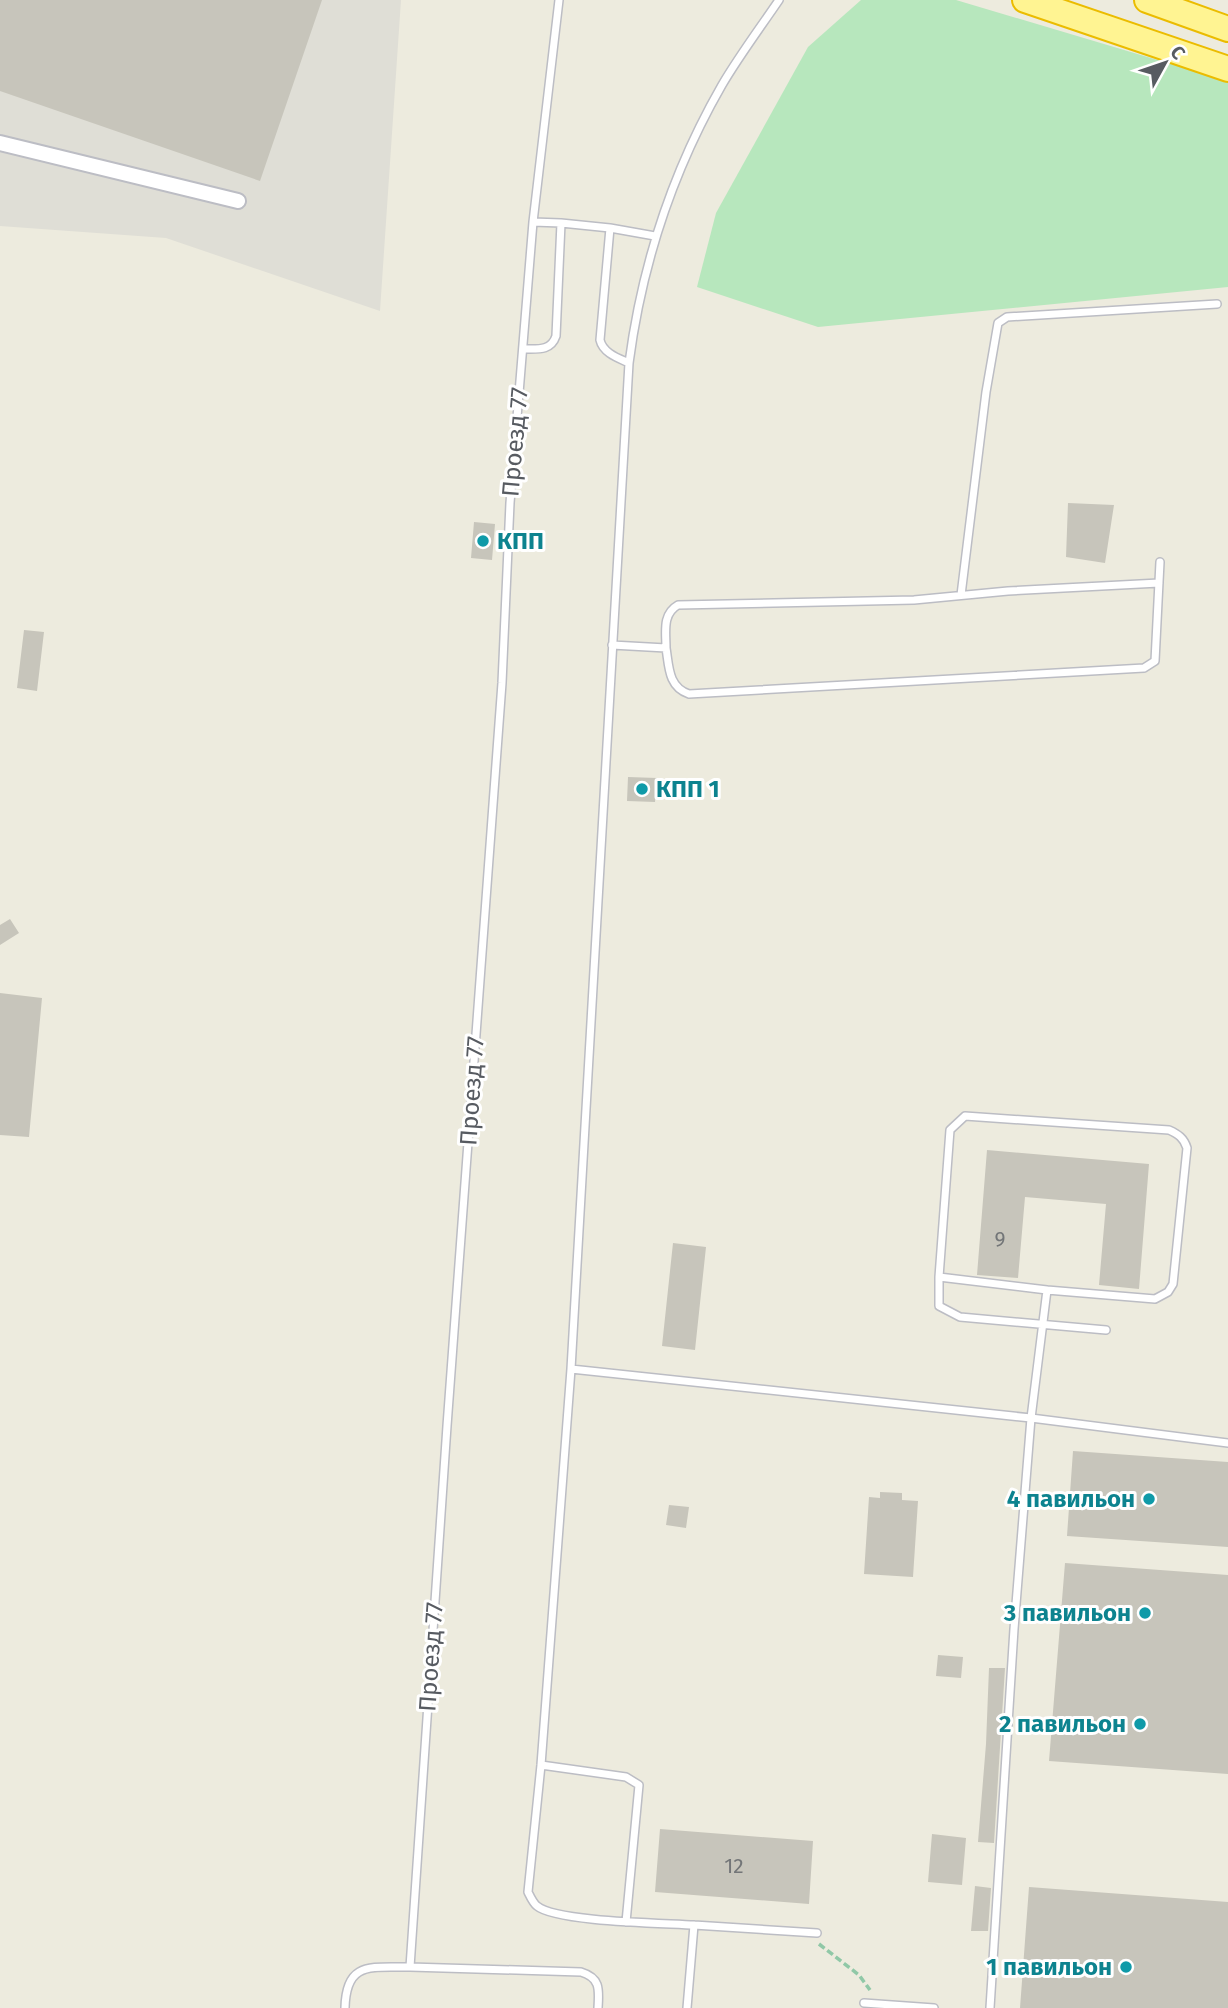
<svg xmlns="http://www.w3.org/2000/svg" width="1228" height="2008" font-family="'Fira Sans',sans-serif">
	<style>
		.industrial { fill: #dfded6 }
		.green { fill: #b7e7bd }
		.building { fill: #c7c5bb }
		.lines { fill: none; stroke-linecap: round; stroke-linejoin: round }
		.service-casing { stroke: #bcbdc4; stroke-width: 10 }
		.minor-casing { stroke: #bcbdc4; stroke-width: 18 }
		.trunk-casing { stroke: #ebbc00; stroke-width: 28 }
		.path { stroke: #90c8a7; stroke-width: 3.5; stroke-dasharray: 7 3.5; stroke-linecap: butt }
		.service { stroke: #fff; stroke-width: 7 }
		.minor { stroke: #fff; stroke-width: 14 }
		.trunk { stroke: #fff492; stroke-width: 24 }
		.culture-dot { fill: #0f9aa8; stroke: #fff; stroke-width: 2.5 }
		.labels { text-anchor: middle; stroke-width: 6; stroke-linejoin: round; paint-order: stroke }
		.number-label { font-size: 21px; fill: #737678 }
		.street-label { font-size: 24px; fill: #575b61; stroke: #fff }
		.culture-label { font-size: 24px; font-weight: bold; fill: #0d838f; stroke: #fff; text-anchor: end }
	</style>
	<rect width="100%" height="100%" fill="#edebde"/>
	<path class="industrial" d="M0 0H401L380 311 166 238 0 226Z"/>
	<path class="green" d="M861 0H956L1228 81V287L818 327 697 287 716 213 808 47Z"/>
	<path class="building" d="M0 0H322L260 181 0 91Z
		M1068 503 1114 505 1105 563 1066 557Z
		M474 522 495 524 492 560 471 558Z
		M24 630 44 632 37 691 17 688Z
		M628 777 657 778 655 802 627 801Z
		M10 919 19 933 0 945V925Z
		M0 993 42 998 29 1137 0 1135Z
		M987 1150 1149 1164 1139 1289 1099 1285 1106 1204 1025 1197 1018 1278 977 1275Z
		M673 1243 706 1247 695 1350 662 1346Z
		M1073 1451 1228 1462V1547L1067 1536Z
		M880 1492 902 1493V1500L918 1501 913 1577 864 1574 869 1497 880 1498Z
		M669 1505 689 1507 686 1528 666 1525Z
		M1065 1563 1228 1575V1774L1049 1761Z
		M938 1655 963 1657 961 1678 936 1676Z
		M989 1668H1005L994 1843 978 1842 986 1744Z
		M660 1829 813 1841 809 1904 655 1892Z
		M932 1834 966 1838 962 1885 928 1882Z
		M975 1886 991 1888 988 1931H971Z
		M1029 1887 1228 1902V2008H1020Z"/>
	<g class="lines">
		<defs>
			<path id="service" d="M559 0 533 222 510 503 502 683 447 1426 410 1967 581 1972C601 1978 599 1990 598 2008
				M533 222 561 223
				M610 228 655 236
				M524 349C538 349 551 351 556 336L561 223 610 228 600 340C603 353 618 358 629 363
				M961 595 986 392 998 323 1007 317 1217 304
				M612 645 666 648C666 632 662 614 678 605L914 600 1008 591 1159 583
				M666 648C669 666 668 687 689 694L1144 668 1155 661 1160 562
				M939 1277V1306L960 1317 1106 1330
				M571 1369 1031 1418 1228 1443
				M541 1765 626 1777 639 1785 626 1922
				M694 1925 817 1933
				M864 2003 934 2008
				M345 2008C346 1960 372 1968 410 1967
				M687 2008 694 1925C664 1923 556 1922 537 1906 533 1903 530 1896 528 1892L541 1765 571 1369 629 363C642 264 672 172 722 85 739 56 760 28 779 0
				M990 2008 1014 1629 1031 1418 1047 1290 1155 1299 1168 1292 1173 1284 1187 1148C1184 1138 1178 1134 1169 1130L965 1116 950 1130 939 1277 1047 1290"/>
			<path id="minor" d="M0 143 238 201"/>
			<path id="trunk" d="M1025 0 1228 69
				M1147 0 1228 29"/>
		</defs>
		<use href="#service" class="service-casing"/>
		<use href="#minor" class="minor-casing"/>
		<use href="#trunk" class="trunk-casing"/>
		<path class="path" d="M819 1944 859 1975 870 1990"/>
		<use href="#service" class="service"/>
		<use href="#minor" class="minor"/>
		<use href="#trunk" class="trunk"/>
	</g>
	<g class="culture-dot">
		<circle cx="483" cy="541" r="7"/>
		<circle cx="642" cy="789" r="7"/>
		<circle cx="1149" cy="1499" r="7"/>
		<circle cx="1145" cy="1613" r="7"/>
		<circle cx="1140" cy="1724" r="7"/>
		<circle cx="1126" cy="1967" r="7"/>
	</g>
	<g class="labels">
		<g class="number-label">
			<text x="1000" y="1246">9</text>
			<text x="734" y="1873">12</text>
		</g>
		<g class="street-label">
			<text transform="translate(515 442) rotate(-85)" y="8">Проезд 77</text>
			<text transform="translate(472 1091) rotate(-86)" y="8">Проезд 77</text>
			<text transform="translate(431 1657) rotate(-86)" y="8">Проезд 77</text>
		</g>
		<g class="culture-label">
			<text x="497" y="549" text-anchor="start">КПП</text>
			<text x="656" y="797" text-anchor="start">КПП 1</text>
			<text x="1135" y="1507">4 павильон</text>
			<text x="1131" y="1621">3 павильон</text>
			<text x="1126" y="1732">2 павильон</text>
			<text x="1112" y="1975">1 павильон</text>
		</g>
	</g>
	<g transform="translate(1165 63) rotate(50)" stroke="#ffffff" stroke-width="5" paint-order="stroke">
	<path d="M0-5L12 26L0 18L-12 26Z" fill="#575b61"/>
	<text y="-10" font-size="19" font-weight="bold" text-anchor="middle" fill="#575b61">С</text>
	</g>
</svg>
